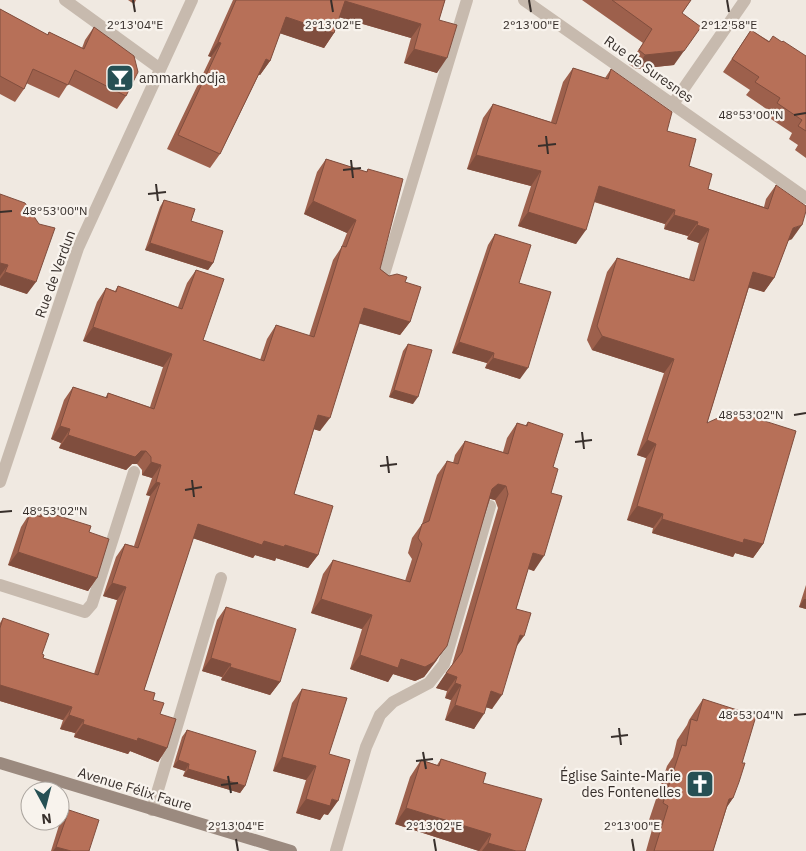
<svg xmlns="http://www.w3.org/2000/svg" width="806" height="851" font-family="'IBM Plex Sans',sans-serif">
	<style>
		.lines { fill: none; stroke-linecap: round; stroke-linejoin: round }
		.lane { stroke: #c7baae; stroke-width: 12 }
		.street { stroke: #c7baae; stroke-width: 12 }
		.secondary { stroke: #9b8a7f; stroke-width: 12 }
		.wall { fill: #9d604c }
		.shaded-wall { fill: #804e3e }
		.building { fill: #b77058; stroke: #804e3e }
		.ticks { fill: none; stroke: #372f2b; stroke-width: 2 }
		.labels { text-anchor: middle; stroke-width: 4.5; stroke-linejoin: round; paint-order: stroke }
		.street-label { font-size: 14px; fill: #372f2b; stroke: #f8f3ed }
		.poi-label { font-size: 14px; fill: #372f2b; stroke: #f8f3ed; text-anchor: start }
		.ticks-label { font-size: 12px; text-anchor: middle; fill: #372f2b; stroke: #f8f3ed; stroke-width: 4.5; stroke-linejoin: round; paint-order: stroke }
	</style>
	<rect width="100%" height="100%" fill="#f0e9e1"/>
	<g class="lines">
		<path class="lane" d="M382 281 467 0
			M152 810 221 578"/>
		<path class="street" d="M65 0 159 68
			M524 0 806 198
			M673 104 745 0
			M0 482 78 248 192 0
			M0 585 85 612 92 604 134 472
			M336 851 366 747 380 715 393 702 429 683 444 664 490 506"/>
		<path class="secondary" d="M0 763 291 851"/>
	</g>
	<path class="wall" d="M128 0H136L134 4Z
		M233 0H445L439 20 437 73 404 63 411 38 339 17 334 33 324 48 280 33 270 61 260 75 259 74 220 154 210 168 167 149 211 57 208 56Z
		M582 0H691L682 13 674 65 636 69 629 64 643 43Z
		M0 9 47 35 49 32 82 48 85 40 94 27 126 96 117 109 68 84 59 98 26 83 24 89 15 102 0 94Z
		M751 30 769 41 782 42 806 56V158L795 150 798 145 789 139 792 133 768 117 771 112 746 95 750 90 723 72Z
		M573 68 605 78 611 69 667 131 689 166 708 189 764 207 766 199 776 185 792 239 788 241 774 278 764 292 749 287 707 423 763 544 753 558 735 553 733 557 652 533 653 528 627 520 646 458 637 455 664 373 592 350 587 340 607 272 617 258 689 279 699 243 687 239 688 236 664 229 665 224 594 202 576 244 518 226 531 186 467 169 483 118 493 104 551 122 563 82Z
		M326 159 366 172 368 169 380 269 389 276 405 282 410 322 400 335 359 323 320 431 314 429 294 494 318 555 308 568 276 558 275 561 255 555 253 558 193 538 144 690 153 700 160 714 167 748 158 762 130 751 128 754 74 737 75 733 60 729 63 720 0 701V623L3 618 42 654 43 658 94 674 117 600 103 596 116 557 125 544 134 546 150 496 146 495 152 478 142 475V470L137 464H132L126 470 59 448 61 443 51 439 64 400 73 387 105 398 108 393 150 407 163 367 83 341 97 302 106 288 115 291 118 286 178 307 187 283 196 270 203 340 260 360 267 339 276 325 309 336 333 260 341 248 347 233 304 214 317 172Z
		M0 194 27 294 0 285Z
		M164 200 191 221 213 263 208 270 145 250 160 207Z
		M495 234 519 283 520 379 485 368 487 363 452 353 488 245Z
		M408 344 413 404 389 397 403 351Z
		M528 422 553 467 551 493 534 571 528 569 516 609V648L492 709 486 707 474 729 445 720 451 700 445 698 447 691 436 688 452 665 498 508 495 500 490 499 437 660 424 677 415 681 393 674 388 682 350 669 362 629 311 613 323 574 333 560 405 581 412 559 408 553 412 538 422 524 437 475 447 461 453 463 455 455 465 441 503 452 507 438 517 423 525 426Z
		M43 511 89 532 97 578 88 591 8 565 21 527 30 513 39 516Z
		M806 585V609L799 607Z
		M226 607 280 682 270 695 221 680 222 677 202 671 217 620Z
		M302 689 329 754 328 815 324 814 320 820 296 813 306 780 273 771 292 703Z
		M703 699 742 763 733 798 727 807 713 851H646L653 826 648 823 667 766 673 757 677 740 687 725 689 720Z
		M187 730 245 786 240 793 183 776 185 771 173 767 182 737Z
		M441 759 483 783 525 851H479L395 824 410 777 421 760 437 765Z
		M69 810 89 851H51L60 822Z"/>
	<path class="shaded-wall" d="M345 1 421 24 411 38 335 16Z
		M286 17 334 33 324 48 276 32Z
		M218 42 221 43 211 57 208 56Z
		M414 49 447 58 437 73 404 63Z
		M684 51 674 65 636 69 645 55Z
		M266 59 270 61 260 75 256 74Z
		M476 155 541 171 531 186 467 169Z
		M599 186 675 210 665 224 589 200Z
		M313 201 356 220 347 233 304 214Z
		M528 212 586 230 576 244 518 226Z
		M674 215 698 222 688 236 664 229Z
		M697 225 709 229 699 243 687 239Z
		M802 225 792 239 783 242 793 228Z
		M150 243 213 263 208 270 145 250Z
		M0 263 8 265 0 276Z
		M5 272 36 282 27 294 0 285V279Z
		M753 272 774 278 764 292 743 286Z
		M364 308 410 322 400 335 354 322Z
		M93 327 172 354 163 367 83 341Z
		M602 336 674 359 664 373 592 350Z
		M459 342 494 353 487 363 452 353Z
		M493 358 528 368 520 379 485 368Z
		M394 390 418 397 413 404 389 397Z
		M318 415 330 418 320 431 309 428Z
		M60 426 70 429 61 443 51 439Z
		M68 435 141 451H146L137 464H132L126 470 59 448Z
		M647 440 656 444 646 458 637 455Z
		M151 462 161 465 152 478 142 475Z
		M156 482 160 483 150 496 146 495Z
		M498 484 506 486 495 500 488 498 492 489Z
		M637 506 663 514 653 528 627 520Z
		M662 519 744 539 763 544 753 558 735 553 733 557 652 533Z
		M198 524 264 541 285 545 318 555 308 568 276 558 275 561 255 555 253 558 189 537Z
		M18 552 97 578 88 591 8 565Z
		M533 553 544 556 534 571 523 567Z
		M112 583 126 587 117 600 103 596Z
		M321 599 372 615 362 629 311 613Z
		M804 599H806V609L799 607Z
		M520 635 524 636 514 650Z
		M447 646 424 677 415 681 393 674 388 682 350 669 360 655 401 659Z
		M211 658 231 664 222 677 202 671Z
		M230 667 280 682 270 695 221 680Z
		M446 673 457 677 447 691 436 688Z
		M455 683 461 685 451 700 445 698Z
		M0 685 72 707 63 720 0 701Z
		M491 691 502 695 492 709 481 706Z
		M455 705 484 714 474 729 445 720Z
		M69 715 84 720 75 733 60 729Z
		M83 724 138 738 167 748 158 762 130 751 128 754 74 737Z
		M282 757 316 766 306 780 273 771Z
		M178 760 189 764 185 771 173 767Z
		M188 769 245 786 240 793 183 776Z
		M733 798 719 818 729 799Z
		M306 799H332L338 801 328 815 324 814 320 820 296 813Z
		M406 808 491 834 479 851 395 824Z
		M488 843 516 851H482Z
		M56 847 71 851H53Z"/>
	<path class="building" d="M236 0H445L439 20 457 25 447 58 414 49 421 24 345 1 334 33 286 17 270 61 266 59 220 154 178 135 221 43 218 42Z
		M612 0H691L682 13 701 27 684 51 645 55 639 50 652 29Z
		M0 9 48 35 49 32 84 49 94 27 134 56 138 72 126 96 75 70 68 85 33 69 24 89 0 76Z
		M751 30 769 42 773 36 782 42 783 41 806 56V131L798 126 802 120 777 103 780 98 755 82 759 77 732 59Z
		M573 68 608 79 611 69 672 112 667 131 696 139 689 166 712 174 708 189 768 209 776 185 806 206V211L802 225 793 228 774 278 753 272 707 423 733 411 796 431 763 544 744 539 743 543 662 519 663 514 637 506 656 444 647 440 674 359 602 336 597 326 617 258 694 281 709 229 697 225 698 222 674 215 675 210 599 186 586 230 528 212 541 171 476 155 493 104 556 124Z
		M326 159 367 172 368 169 403 179 380 269 389 276 397 274 407 277 405 282 421 287 410 322 364 308 330 418 318 415 294 494 333 506 318 555 285 545 284 547 264 541 262 545 198 524 144 690 155 693 153 700 164 703 160 714 176 719 167 748 138 738 137 741 83 724 84 720 69 715 72 707 0 685V628L3 618 49 634 42 654 44 655 43 658 98 675 126 587 112 583 125 544 138 548 160 483 156 482 161 465 151 462V457L146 451H141L135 457 68 435 70 429 60 426 73 387 107 398 108 393 154 409 172 354 93 327 106 288 116 292 118 286 182 309 196 270 224 279 203 340 264 361 276 325 314 337 342 246 346 247 356 220 313 201Z
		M0 194 25 203 39 224 55 228 36 282 5 272 8 265 0 263Z
		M164 200 195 209 191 221 223 231 213 263 150 243Z
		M495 234 531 245 519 283 551 292 528 368 493 358 494 353 459 342Z
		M408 344 432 350 418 397 394 390Z
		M528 422 563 434 553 467 558 469 551 493 562 496 544 556 533 553 516 609 531 613 524 636 520 635 502 695 491 691 484 714 455 705 461 685 455 683 457 677 446 673 462 652 508 494 506 486 498 484 492 489 447 646 434 662 425 667 401 659 398 668 360 655 372 615 321 599 333 560 410 582 422 544 418 538 422 524 429 521 447 461 458 464 465 441 508 454 517 423 527 426Z
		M43 511 91 526 89 532 109 539 97 578 18 552 30 513 41 517Z
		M226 607 296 629 280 682 230 667 231 664 211 658Z
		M302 689 347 698 329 754 350 760 338 801 332 799 330 806 306 799 316 766 282 757Z
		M703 699 756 716 742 763H745L739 782 733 798 729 799 713 851H654L668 806 663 803 682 745 686 746 691 719 697 721Z
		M187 730 256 751 245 786 188 769 189 764 178 760Z
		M441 759 486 773 483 783 542 799 525 851H516L488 843 491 834 406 808 421 760 439 766Z
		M69 810 99 820 89 851H71L56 847Z"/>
	<path class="ticks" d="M133 0 135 12M331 0 333 12M529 0 531 12M727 0 729 12M794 115 806 113M546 136 548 154M538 146 556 144M351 160 353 178M343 170 361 168M156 184 158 201M148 194 166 192M0 212 12 211M794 415 806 413M582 432 584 449M575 442 592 440M387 456 389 473M380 466 397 464M192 480 194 497M185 490 202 487M0 512 12 511M794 715 806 714M619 728 621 745M611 737 628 735M423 752 426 769M416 761 433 759M228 776 231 793M221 785 238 783M236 839 238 851M434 839 436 851M632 839 634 851"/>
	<defs>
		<symbol id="bar-square" viewBox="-11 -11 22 22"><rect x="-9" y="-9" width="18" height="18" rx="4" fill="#265054" stroke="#f8f3ed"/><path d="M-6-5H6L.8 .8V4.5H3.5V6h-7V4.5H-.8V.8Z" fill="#fff"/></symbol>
		<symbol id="church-square" viewBox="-11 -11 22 22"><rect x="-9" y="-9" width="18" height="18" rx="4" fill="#265054" stroke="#f8f3ed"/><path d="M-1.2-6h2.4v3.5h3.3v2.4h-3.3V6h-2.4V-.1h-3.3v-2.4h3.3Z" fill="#fff"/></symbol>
	</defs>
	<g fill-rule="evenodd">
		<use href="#bar-square" x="104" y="62" width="32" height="32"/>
		<use href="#church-square" x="684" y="768" width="32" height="32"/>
	</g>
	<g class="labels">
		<g class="street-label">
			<text transform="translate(649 69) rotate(35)" y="5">Rue de Suresnes</text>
			<text transform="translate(55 274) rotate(-70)" y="5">Rue de Verdun</text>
			<text transform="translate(135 789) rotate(17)" y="5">Avenue Félix Faure</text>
		</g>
		<g class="poi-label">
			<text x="139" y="83">ammarkhodja</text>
			<text x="681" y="781" text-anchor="end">Église Sainte-Marie<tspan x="681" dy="16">des Fontenelles</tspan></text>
		</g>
	</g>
	<g class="ticks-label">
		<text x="135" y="29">2°13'04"E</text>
		<text x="333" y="29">2°13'02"E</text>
		<text x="531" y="29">2°13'00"E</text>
		<text x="729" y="29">2°12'58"E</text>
		<text x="751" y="119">48°53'00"N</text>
		<text x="55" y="215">48°53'00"N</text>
		<text x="751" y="419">48°53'02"N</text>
		<text x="55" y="515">48°53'02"N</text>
		<text x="751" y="719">48°53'04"N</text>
		<text x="236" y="830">2°13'04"E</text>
		<text x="434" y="830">2°13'02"E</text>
		<text x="632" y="830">2°13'00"E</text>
	</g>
	<g transform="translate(45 806) rotate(173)"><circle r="24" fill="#f8f3ed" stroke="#aba59f"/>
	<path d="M0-4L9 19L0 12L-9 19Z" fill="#265054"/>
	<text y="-8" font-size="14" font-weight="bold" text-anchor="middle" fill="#372f2b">N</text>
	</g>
</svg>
